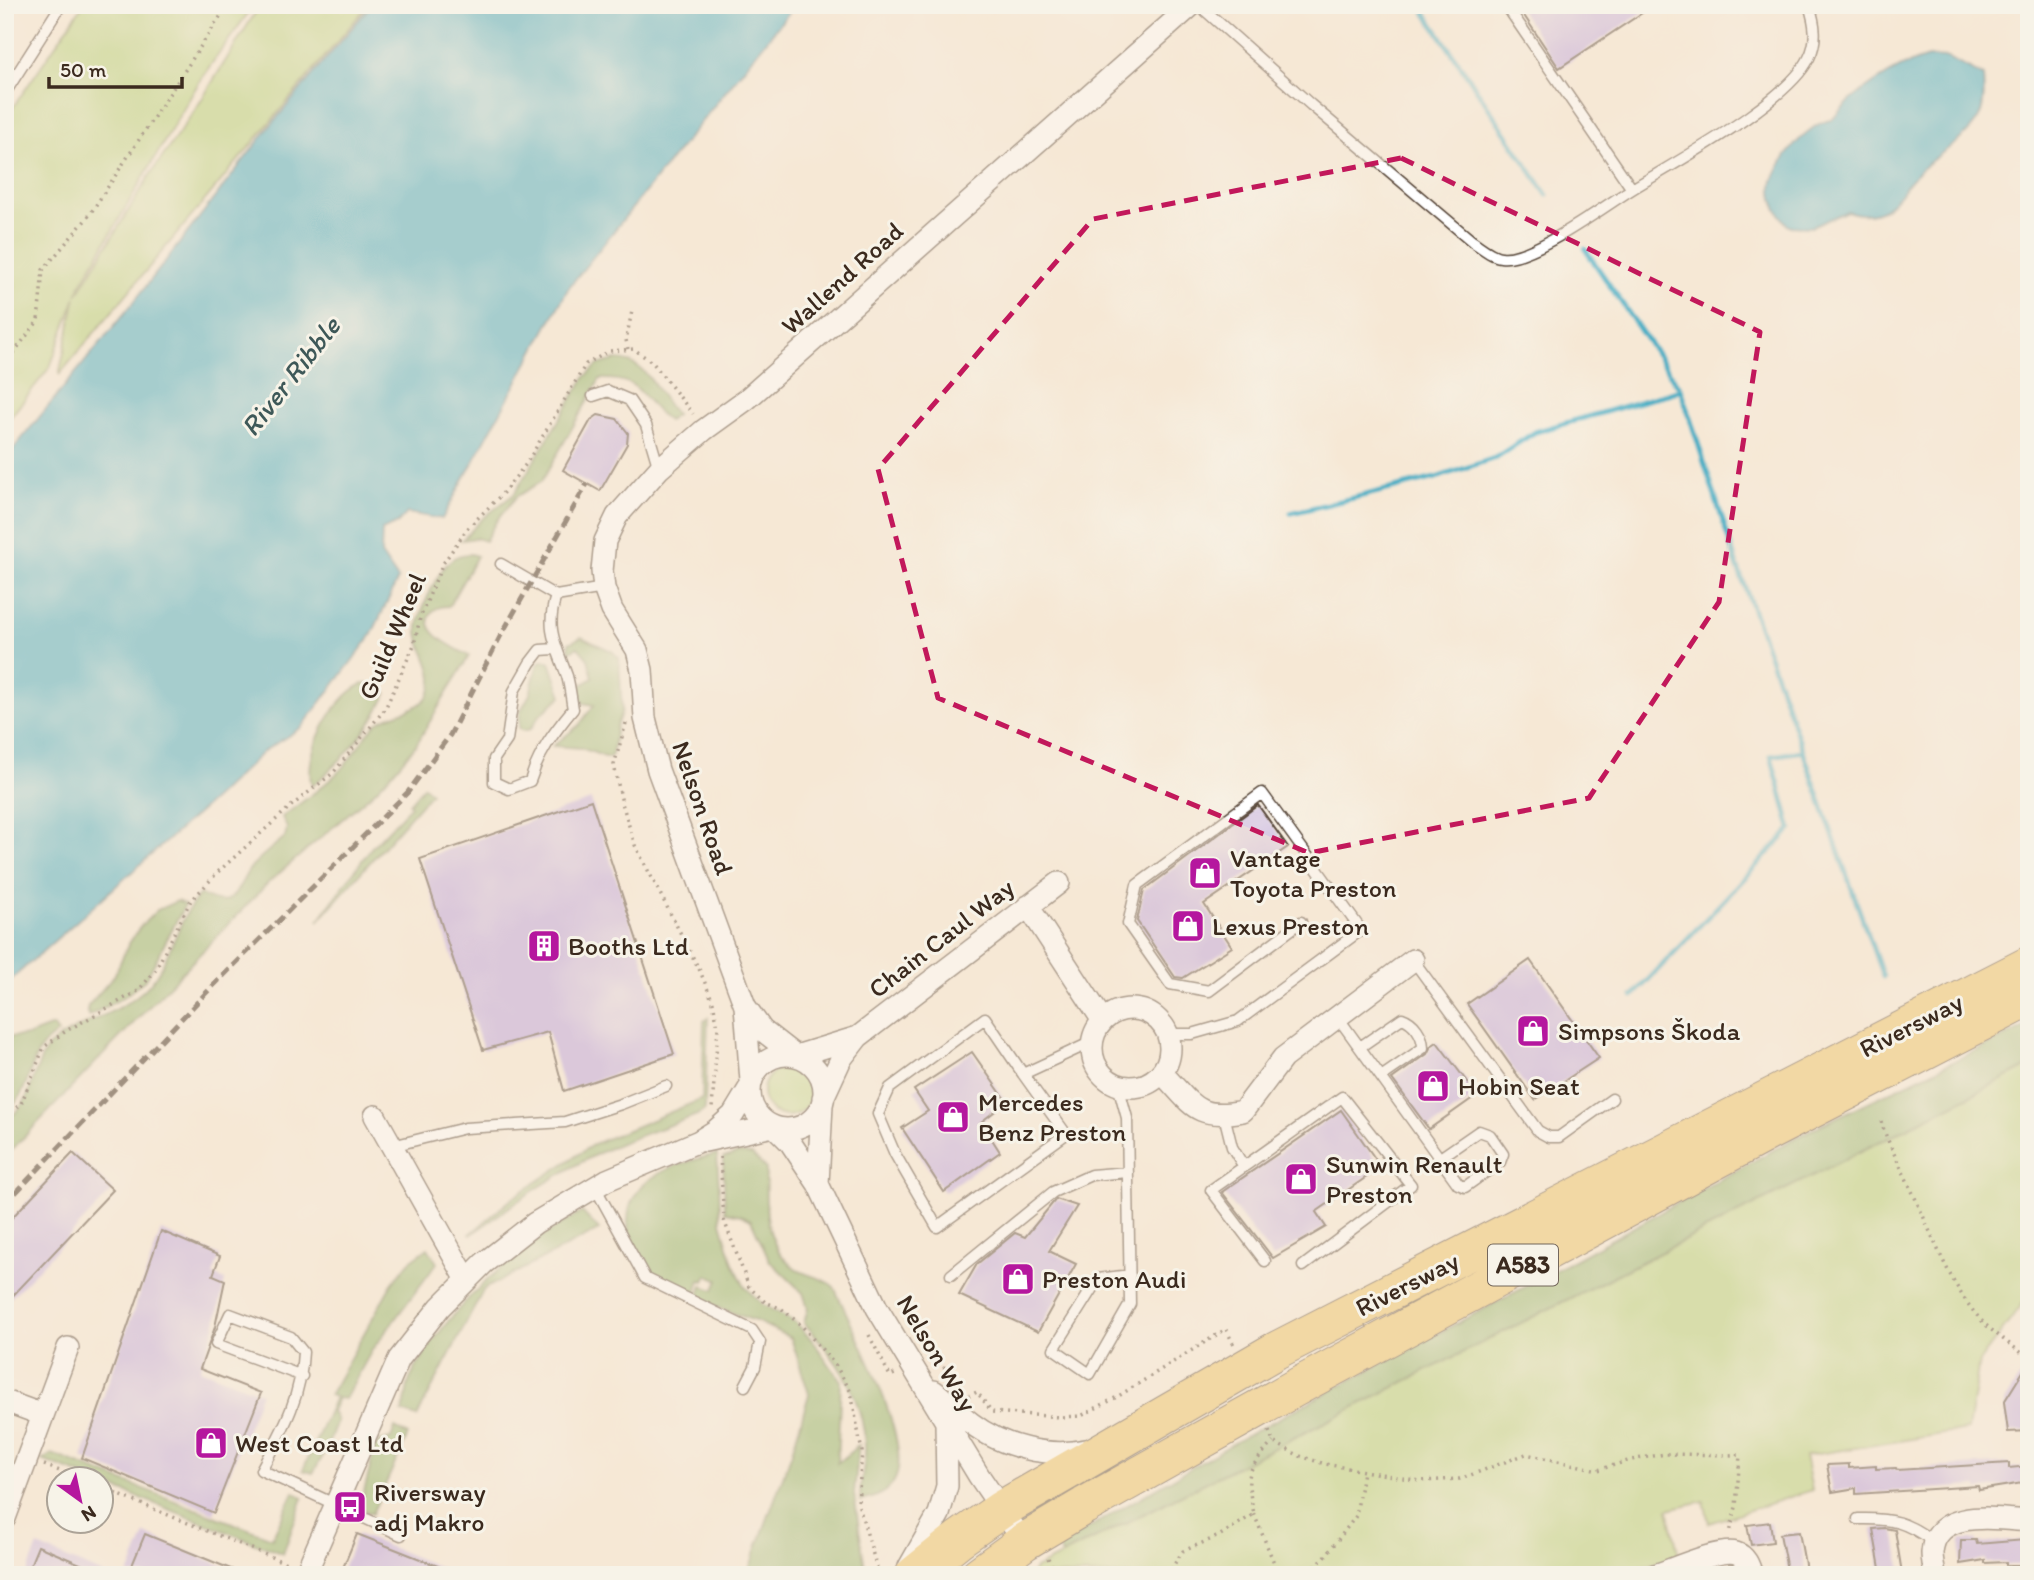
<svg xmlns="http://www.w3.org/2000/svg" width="2034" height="1580" font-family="Itim,sans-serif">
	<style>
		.green { fill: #b4d178; stroke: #787e4b; stroke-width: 2 }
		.forest { fill: #8fb368; stroke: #656e43; stroke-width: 2 }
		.water { fill: #45adc4; stroke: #406c71; stroke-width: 2 }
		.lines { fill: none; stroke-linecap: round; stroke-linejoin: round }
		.stream { stroke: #45adc4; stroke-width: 5 }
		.building { fill: #baa2e1 }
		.lane-casing { stroke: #574639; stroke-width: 13 }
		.street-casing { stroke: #574639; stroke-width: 24 }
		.highway-casing { stroke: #574639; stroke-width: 39 }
		.path { stroke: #574639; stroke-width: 3.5; stroke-dasharray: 2 5; stroke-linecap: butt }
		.lane { stroke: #fff; stroke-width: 10 }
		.street { stroke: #fff; stroke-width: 21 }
		.highway { stroke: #edc569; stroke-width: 37 }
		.rail { stroke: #3b2a1e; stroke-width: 5; stroke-dasharray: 10 5; stroke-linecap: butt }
		.marked { fill: none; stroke: #c2185b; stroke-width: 5; stroke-dasharray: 14 9; stroke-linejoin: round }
		.labels { text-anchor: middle; stroke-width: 6; stroke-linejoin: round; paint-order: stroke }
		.shield { fill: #f7f3e8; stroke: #73665b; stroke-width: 2 }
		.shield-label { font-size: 24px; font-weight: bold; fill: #3b2a1e }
		.street-label { font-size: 26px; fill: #3b2a1e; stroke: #f7f3e8 }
		.poi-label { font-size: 26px; fill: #3b2a1e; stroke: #f7f3e8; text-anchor: start }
		.water-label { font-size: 28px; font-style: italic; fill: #3e5858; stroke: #f7f3e8 }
	</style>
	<rect width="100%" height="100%" fill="#f7f3e8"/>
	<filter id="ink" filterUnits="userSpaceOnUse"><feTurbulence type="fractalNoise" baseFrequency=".0143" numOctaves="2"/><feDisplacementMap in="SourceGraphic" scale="14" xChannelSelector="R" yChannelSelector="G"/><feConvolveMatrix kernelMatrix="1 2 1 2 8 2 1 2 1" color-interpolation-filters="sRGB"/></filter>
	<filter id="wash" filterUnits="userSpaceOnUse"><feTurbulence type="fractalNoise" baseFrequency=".00686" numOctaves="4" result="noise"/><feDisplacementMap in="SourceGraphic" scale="28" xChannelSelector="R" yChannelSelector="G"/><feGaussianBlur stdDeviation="1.57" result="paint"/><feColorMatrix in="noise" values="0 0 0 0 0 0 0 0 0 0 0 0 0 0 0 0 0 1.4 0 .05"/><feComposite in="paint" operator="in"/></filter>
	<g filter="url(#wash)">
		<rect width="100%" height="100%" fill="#f6e8d5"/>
		<path class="green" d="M83 5H254L202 77 80 286 77 295 150 175 197 107 260 5H368L59 375 76 297 50 367 5 424V119Z
			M2029 1066V1295L1979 1362 1968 1430 1805 1456 1812 1490 1709 1523 1704 1501 1668 1509 1679 1556 1614 1575H1031L1035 1569Z
			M763 1092a24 24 0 1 1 48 0a24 24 0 1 1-48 0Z"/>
		<path class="forest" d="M615 360C648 359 656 393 676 415L668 421C639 399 646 378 600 379L542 481 516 497 497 520 485 541 476 538 462 540 483 518 514 494 585 377 598 365Z
			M471 554 477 556 449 606C442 606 434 607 430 615 422 634 456 648 469 656L416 745 394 771 375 791 268 883 5 1157V1120C35 1104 30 1071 48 1047 76 1022 119 1015 146 988 171 962 176 921 200 894 235 916 237 884 252 866 262 855 274 846 285 837L287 828 282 817C303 801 327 785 344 766 355 753 366 733 377 723 392 711 425 712 431 689 436 668 421 653 418 633 416 617 438 570 451 560 457 555 463 554 471 554Z
			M581 637 612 651 619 658 622 710 616 727 612 755 608 758 581 748 553 746 579 725 594 705 583 703 577 694 580 686 593 678 588 659 578 647 569 652V643Z
			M541 660 550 662 562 696 539 716 531 729 523 731 519 728 520 712 530 694 537 666Z
			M363 684H371L387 693C370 730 343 760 312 786 302 755 333 697 363 684Z
			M424 786 431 793 318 921 371 848 411 806 409 803Z
			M177 901 185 905 146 979 124 997 89 1016 87 1011 88 1006 114 976 128 945 140 927 157 910Z
			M708 1018 705 1110 697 1115C669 1126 639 1135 612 1147 561 1170 515 1202 471 1235L470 1234 514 1197 594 1144 702 1099 704 1021Z
			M2029 1025V1066L1062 1555 1057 1546 1251 1433 1523 1288 1808 1131Z
			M53 1026 58 1033C24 1052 35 1092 5 1113V1037L27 1036Z
			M739 1153 752 1155 766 1169C765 1204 763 1245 795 1268 807 1277 823 1276 834 1287 852 1327 909 1433 897 1474 892 1492 876 1498 860 1501 859 1483 866 1465 865 1447 864 1398 836 1357 804 1323L808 1308 803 1293 769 1260 751 1220 741 1215 725 1212 723 1158Z
			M717 1154 721 1222 733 1263 745 1287 762 1304 796 1323 812 1340 841 1381 837 1463 859 1445 854 1494 866 1575H747L792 1452 809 1394 791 1338 758 1322 697 1300 702 1286 714 1290 718 1279 707 1275 704 1281 700 1280 694 1299C678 1290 661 1282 648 1269 621 1242 619 1197 655 1176 672 1165 697 1159 717 1154Z
			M582 1212 599 1230 484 1289 417 1417 402 1412C408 1400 405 1388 411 1377 447 1308 514 1249 582 1212Z
			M428 1248 437 1263 372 1350 345 1399 338 1398 332 1411 337 1421 323 1456 313 1473 303 1470 335 1397 329 1395 335 1385 391 1285 409 1262Z
			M395 1428 408 1435 372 1514 362 1510 361 1504 375 1447 381 1441 391 1439Z
			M52 1454 272 1538 294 1492 303 1498 283 1554 102 1483V1478H89L42 1460Z"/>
		<path class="water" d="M371 5H795L569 287 442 519 407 513 398 523 382 530 381 554 398 579 371 636 302 727 264 751 216 797 5 985V459L133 303 271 125Z
			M1928 57 1948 58 1983 76C1984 89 1985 107 1978 119 1963 143 1936 154 1917 173 1906 185 1898 200 1884 209 1871 216 1860 215 1847 211L1812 227 1788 226C1779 214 1771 203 1772 186 1775 163 1809 122 1832 120 1853 93 1896 66 1928 57Z"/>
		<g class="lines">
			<path class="stream" d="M1420 5 1547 195
				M1585 249 1681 390 1736 562 1883 977
				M1291 513 1436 478 1495 458 1535 432 1681 390
				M1633 996 1791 829 1771 756 1803 751"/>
		</g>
		<g id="blocks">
			<path class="building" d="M1517 5H1654L1559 68Z
				M598 415 617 419 628 433 627 444 600 491 563 470 591 420Z
				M591 800 674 1054 564 1091 548 1032 483 1050 420 859Z
				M1258 805 1288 847 1204 904 1232 947 1183 978 1175 977 1137 921 1144 890Z
				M1530 960 1599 1058 1535 1100 1467 1004Z
				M1437 1042 1477 1095 1429 1129 1392 1079 1427 1054 1431 1046Z
				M972 1052 1007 1102 981 1122 1000 1152 944 1192 902 1128 928 1111 914 1090Z
				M1341 1110 1381 1167 1316 1212 1326 1227 1273 1258 1222 1192Z
				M73 1153 113 1190 5 1304V1225Z
				M1056 1199 1077 1206 1049 1251 1076 1264 1038 1332 959 1295 977 1264 1015 1233 1025 1237Z
				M161 1231 220 1256 213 1275 225 1280 215 1327 200 1369 261 1393 214 1513 82 1458Z
				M2029 1362V1431L2008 1432 2004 1402Z
				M2009 1463V1468L2029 1466V1482L1979 1490 1978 1486 1856 1494V1488L1832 1492 1827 1465 1849 1464V1468L1876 1466V1469L1896 1468 1897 1470Z
				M1770 1522 1773 1542 1751 1545 1747 1525Z
				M1884 1528 1895 1530 1902 1573 1881 1574 1873 1529Z
				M1799 1532 1807 1575H1788L1780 1534Z
				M145 1534 243 1574V1575H128Z
				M357 1534 458 1574V1575H340Z
				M1961 1540H1976L1977 1544 2025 1540V1565H2006V1562L1985 1563V1560L1960 1564Z
				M38 1546 106 1575H26Z"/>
		</g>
	</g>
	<g filter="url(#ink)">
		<use href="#blocks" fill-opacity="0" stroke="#574639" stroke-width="2"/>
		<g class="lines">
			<defs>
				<path id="lane" d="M1199 5 1311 105 1472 241C1481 247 1491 256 1501 257 1530 262 1606 205 1632 189L1506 5
					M5 93 61 5
					M1632 189C1676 162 1788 102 1809 58 1818 40 1815 23 1809 5
					M593 396 608 391 629 400 646 425 659 469
					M501 564 556 596
					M555 649 540 650 530 663 514 691 507 740 494 759V782L509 789 530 781C539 752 554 732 573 709 571 698 570 687 567 676 556 645 545 629 556 596L604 588
					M1413 960 1538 1131 1549 1137H1559L1612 1099
					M1337 1016 1458 1184 1465 1187 1500 1162 1503 1154 1490 1135 1479 1131 1440 1158
					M1167 1034H1192L1238 1021 1361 930 1262 793 1137 885 1128 924 1170 984 1209 991 1301 922
					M1360 1047 1402 1018C1414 1022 1423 1035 1423 1048L1381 1077
					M1023 1074 985 1018 890 1088 878 1114 895 1154 937 1227 1066 1134 1023 1074 1092 1042
					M1118 1085 1127 1118 1130 1304 1090 1374 1054 1349 1098 1279 1130 1275
					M1224 1115 1232 1147 1244 1167
					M392 1146 465 1128 565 1122 621 1104 666 1086
					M595 1187 645 1278 752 1330 760 1342 755 1367 745 1386
					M1265 1261 1211 1190 1342 1097 1411 1185 1303 1266
					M951 1275 1053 1192 1091 1175 1128 1172
					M302 1376 216 1344 230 1314 291 1337 303 1352C301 1399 283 1429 261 1470L401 1535
					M1858 1519C1892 1518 1907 1522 1934 1542"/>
				<path id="street" d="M1028 906 1103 1021
					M745 1006 751 1081
					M1092 1048a39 39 0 1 1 78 0a39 39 0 1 1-78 0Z
					M794 1055 762 1030 745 1006 658 770 645 718 642 670 637 650 612 610 604 588 602 571 605 541 617 516 659 469 704 430 747 399 1192 5
					M750 1092a37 37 0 1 1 74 0a37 37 0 1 1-74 0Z
					M796 1056 858 1037
					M1162 1073C1193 1105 1195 1120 1243 1111L1283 1058 1413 960
					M823 1098 841 1059 858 1037 1059 883
					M375 1116 467 1280
					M775 1127 790 1142 818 1184 877 1308 979 1476 1024 1542
					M705 1141 773 1126
					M818 1184 822 1105
					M934 1391C947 1401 958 1413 971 1423 1002 1447 1048 1458 1086 1450
					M5 1401 43 1415
					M5 1518 68 1348
					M909 1567 939 1514 947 1486 946 1423
					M305 1575 399 1359 440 1307 484 1263 535 1223 607 1180 699 1141 715 1131 733 1115 750 1087
					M1655 1575C1673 1569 1720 1548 1736 1553 1746 1556 1749 1566 1752 1575
					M1935 1575C1934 1568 1932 1560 1932 1553 1935 1507 1998 1519 2029 1521"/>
				<path id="highway" d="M914 1575 959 1539 1002 1509 1275 1351 2029 965
					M979 1575 1024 1542 1084 1506 1304 1383 1770 1131 2029 998"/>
			</defs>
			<use href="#lane" class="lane-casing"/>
			<use href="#street" class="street-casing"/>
			<use href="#highway" class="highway-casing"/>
			<path class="path" d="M628 349 626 340 632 311
				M5 364 38 321 43 270 88 217 228 5
				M626 723 614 765 622 803 635 845 700 971 713 1002 718 1027 712 1109
				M5 1116 21 1104 44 1047 66 1031 138 991 155 971 190 902 219 871 290 807 333 773 385 709 414 645 420 618 442 565 467 529 502 494 526 464 586 364 610 351 634 349 653 363 693 414
				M1881 1121C1888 1145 1901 1166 1911 1189 1931 1231 1952 1293 1986 1325 1999 1337 2015 1348 2029 1358
				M720 1157 724 1220 749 1287 765 1302 782 1309 802 1326 836 1366 851 1392 862 1452 858 1503 879 1575
				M869 1335 890 1376 895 1374
				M928 1361 936 1357 956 1382
				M968 1396 977 1392 992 1412 1060 1417 1081 1416 1117 1397 1226 1329 1234 1345
				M1269 1431 1273 1442 1300 1456 1325 1464 1420 1481 1460 1479 1526 1454 1598 1470 1631 1460 1665 1454 1740 1455 1736 1507 1730 1533
				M44 1465 78 1478
				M102 1488 291 1565
				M1254 1514 1279 1575
				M1048 1558 1057 1575
				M1167 1575 1183 1551 1219 1536 1254 1514C1246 1474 1244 1473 1273 1442
				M1304 1575 1324 1558 1356 1516 1363 1471"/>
			<use href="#lane" class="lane"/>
			<use href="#street" class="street"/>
			<use href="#highway" class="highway"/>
			<path class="rail" d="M5 1204 205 994 408 792 450 735 500 637 587 484"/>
		</g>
	</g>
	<path d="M0 0H2034V1580H0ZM1401 158 1760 332 1719 602 1589 798 1309 853 938 698 878 469 1093 219Z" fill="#f6e8d5" fill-opacity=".55" fill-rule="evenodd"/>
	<path class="marked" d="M1401 158 1760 332 1719 602 1589 798 1309 853 938 698 878 469 1093 219Z"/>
	<defs>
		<symbol id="shop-square" viewBox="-11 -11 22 22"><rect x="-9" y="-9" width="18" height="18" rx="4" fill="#b5179e" stroke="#f7f3e8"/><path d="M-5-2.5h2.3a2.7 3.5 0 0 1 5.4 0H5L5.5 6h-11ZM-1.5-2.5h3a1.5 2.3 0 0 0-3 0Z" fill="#fff"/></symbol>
		<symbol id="building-square" viewBox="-11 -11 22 22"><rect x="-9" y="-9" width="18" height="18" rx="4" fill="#b5179e" stroke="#f7f3e8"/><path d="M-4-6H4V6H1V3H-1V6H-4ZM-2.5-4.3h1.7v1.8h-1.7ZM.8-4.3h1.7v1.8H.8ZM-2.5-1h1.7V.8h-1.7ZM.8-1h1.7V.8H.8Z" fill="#fff"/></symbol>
		<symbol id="bus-square" viewBox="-11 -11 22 22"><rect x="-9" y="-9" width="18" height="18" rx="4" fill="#b5179e" stroke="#f7f3e8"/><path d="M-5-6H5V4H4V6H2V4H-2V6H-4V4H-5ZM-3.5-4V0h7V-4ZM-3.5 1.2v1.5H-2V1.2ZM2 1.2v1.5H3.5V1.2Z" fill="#fff"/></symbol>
	</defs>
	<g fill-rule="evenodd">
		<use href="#shop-square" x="1186" y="854" width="38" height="38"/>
		<use href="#shop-square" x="1169" y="907" width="38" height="38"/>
		<use href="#building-square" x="525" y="927" width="38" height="38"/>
		<use href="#shop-square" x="1514" y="1012" width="38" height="38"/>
		<use href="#shop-square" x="1414" y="1067" width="38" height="38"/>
		<use href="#shop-square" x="934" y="1098" width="38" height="38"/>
		<use href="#shop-square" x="1282" y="1160" width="38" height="38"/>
		<use href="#shop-square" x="999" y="1260" width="38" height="38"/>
		<use href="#shop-square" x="192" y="1424" width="38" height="38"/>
		<use href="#bus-square" x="331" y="1488" width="38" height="38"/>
	</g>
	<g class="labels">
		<rect class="shield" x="1488" y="1244.5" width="70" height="41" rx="5"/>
		<g class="shield-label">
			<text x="1523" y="1273">A583</text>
		</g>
		<g class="street-label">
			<text transform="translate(842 278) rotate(-42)" y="9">Wallend Road</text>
			<text transform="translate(392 636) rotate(-67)" y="9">Guild Wheel</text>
			<text transform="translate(703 808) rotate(71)" y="9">Nelson Road</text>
			<text transform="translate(941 938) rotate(-38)" y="9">Chain Caul Way</text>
			<text transform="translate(1911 1025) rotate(-27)" y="9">Riversway</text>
			<text transform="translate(1407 1284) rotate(-27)" y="9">Riversway</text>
			<text transform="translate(937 1353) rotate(59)" y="9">Nelson Way</text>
		</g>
		<g class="poi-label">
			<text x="1230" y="867">Vantage<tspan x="1230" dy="30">Toyota Preston</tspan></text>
			<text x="1212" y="935">Lexus Preston</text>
			<text x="568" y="955">Booths Ltd</text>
			<text x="1558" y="1040">Simpsons Škoda</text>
			<text x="1458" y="1095">Hobin Seat</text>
			<text x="978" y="1111">Mercedes<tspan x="978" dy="30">Benz Preston</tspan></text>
			<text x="1326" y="1173">Sunwin Renault<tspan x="1326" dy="30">Preston</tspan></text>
			<text x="1042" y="1288">Preston Audi</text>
			<text x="235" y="1452">West Coast Ltd</text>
			<text x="374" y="1501">Riversway<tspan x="374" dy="30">adj Makro</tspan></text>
		</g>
		<g class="water-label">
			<text transform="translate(290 376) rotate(-52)" y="10">River Ribble</text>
		</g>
	</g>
	<rect width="2034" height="1580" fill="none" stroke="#f7f3e8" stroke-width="28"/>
	<g transform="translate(80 1500) rotate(147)"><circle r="33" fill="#f7f3e8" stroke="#aca397" stroke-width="2"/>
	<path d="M0-5L12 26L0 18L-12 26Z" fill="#b5179e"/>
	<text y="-10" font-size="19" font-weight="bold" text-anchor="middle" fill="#3b2a1e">N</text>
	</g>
	<path d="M49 77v10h133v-10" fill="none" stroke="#3b2a1e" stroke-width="3.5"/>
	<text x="60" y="77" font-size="21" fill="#3b2a1e" stroke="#f7f3e8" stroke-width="5" paint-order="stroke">50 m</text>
</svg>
